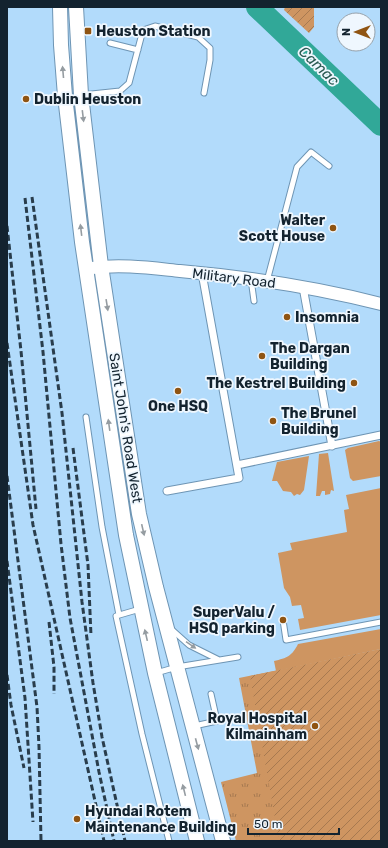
<svg xmlns="http://www.w3.org/2000/svg" width="388" height="848" font-family="Rubik,sans-serif">
	<style>
		.grass { fill: #ce9561 }
		.park { fill: url(#park-tufts) }
		.garden { fill: url(#garden-furrows) }
		.lines { fill: none; stroke-linecap: round; stroke-linejoin: round }
		.river { stroke: #31a898; stroke-width: 22 }
		.service-casing { stroke: #6e95b4; stroke-width: 7 }
		.pedestrian-casing { stroke: #6e95b4; stroke-width: 9 }
		.tertiary-casing { stroke: #6e95b4; stroke-width: 14 }
		.secondary-casing { stroke: #6e95b4; stroke-width: 16 }
		.service { stroke: #fff; stroke-width: 5 }
		.pedestrian { stroke: #fff; stroke-width: 7 }
		.tertiary { stroke: #fff; stroke-width: 12 }
		.secondary { stroke: #fff; stroke-width: 14 }
		.rail { stroke: #293d4c; stroke-width: 3; stroke-dasharray: 6 3; stroke-linecap: butt }
		.oneway { fill: #959ca1 }
		.poi-dot { fill: #8f5412; stroke: #eff7fe; stroke-width: 1.5 }
		.labels { text-anchor: middle; stroke-width: 3.5; stroke-linejoin: round; paint-order: stroke }
		.poi-label { font-size: 14px; font-weight: bold; fill: #13232f; stroke: #eff7fe; text-anchor: start }
		.street-label { font-size: 14px; fill: #13232f; stroke: #eff7fe }
		.water-label { font-size: 15px; font-style: italic; fill: #2b5b53; stroke: #eff7fe }
	</style>
	<defs>
		<pattern id="park-tufts" width="24" height="20" patternUnits="userSpaceOnUse"><rect width="24" height="20" fill="#ce9561"/><path d="M3 7l-1-3M5 7V3M7 7l1-3M15 17l-1-3M17 17v-4M19 17l1-3" fill="none" stroke="#a67950"/></pattern>
		<pattern id="garden-furrows" width="10" height="10" patternUnits="userSpaceOnUse"><rect width="10" height="10" fill="#ce9561"/><path d="M-1 1l2-2M0 10L10 0M9 11l2-2" fill="none" stroke="#a67950"/></pattern>
	</defs>
	<rect width="100%" height="100%" fill="#b2dbfb"/>
	<path class="grass" d="M379 441 381 442V476L353 481 350 478 345 450 348 448Z
		M328 453 334 491 331 490 330 494 325 495V491H322L320 496H316L319 454Z
		M309 456 304 490 300 495 297 494 294 496 291 492 283 491 277 481H272L277 462Z
		M381 488V615L300 630 298 619 304 618 301 605 292 606 290 597 284 588 278 553 292 550 290 543 347 532 344 510 349 509 346 495Z
		M381 629V649L276 671 274 661C287 658 292 656 298 644Z"/>
	<path class="park" d="M381 649V841H236L221 782 257 773 239 678Z"/>
	<path class="garden" d="M285 7H314V27L309 33 284 10Z
		M381 649V841H279L250 676Z"/>
	<g class="lines">
		<path class="river" d="M257 7 381 125"/>
		<defs>
			<path id="service" d="M110 43 138 50
				M82 95 120 91 129 83 143 30 155 26 198 37 210 48V60L204 93
				M251 279 254 301
				M267 281 297 167 311 152 329 166
				M86 417 102 527 119 615
				M140 609 116 616 142 734 169 841
				M283 620 286 640 381 622
				M170 628 189 645 219 660
				M156 673 177 667 238 657
				M194 726 217 721 211 694"/>
			<path id="pedestrian" d="M303 287 332 446
				M237 465 381 435
				M167 491 239 478 202 273"/>
			<path id="tertiary" d="M92 268C121 264 150 268 180 271 248 277 315 287 381 304"/>
			<path id="secondary" d="M60 7 61 45 65 96 82 242 126 535 155 673 197 841
				M76 7 81 95 101 266 139 514 156 587 223 841"/>
		</defs>
		<use href="#service" class="service-casing"/>
		<use href="#pedestrian" class="pedestrian-casing"/>
		<use href="#tertiary" class="tertiary-casing"/>
		<use href="#secondary" class="secondary-casing"/>
		<use href="#service" class="service"/>
		<use href="#pedestrian" class="pedestrian"/>
		<use href="#tertiary" class="tertiary"/>
		<use href="#secondary" class="secondary"/>
		<path class="rail" d="M32 197 62 413 82 602 93 683 102 737 125 841
			M25 198 43 352 61 544 70 618 99 772 114 841
			M7 226 21 351 36 509
			M7 343 33 525 104 841
			M73 448 88 565 91 636
			M7 476 37 707 39 747 41 841
			M7 561 25 698 33 822
			M49 622 54 667V694
			M7 675 11 705 24 768"/>
	</g>
	<defs><path id="oneway-solid" d="M-6-.8H1V-3.2L6.5 0L1 3.2V.8H-6Z"/></defs>
	<g class="oneway">
		<use href="#oneway-solid" transform="translate(63 72) rotate(-95)"/>
		<use href="#oneway-solid" transform="translate(83 116) rotate(83)"/>
		<use href="#oneway-solid" transform="translate(81 230) rotate(-97)"/>
		<use href="#oneway-solid" transform="translate(107 305) rotate(81)"/>
		<use href="#oneway-solid" transform="translate(109 425) rotate(-98)"/>
		<use href="#oneway-solid" transform="translate(143 530) rotate(77)"/>
		<use href="#oneway-solid" transform="translate(146 635) rotate(-103)"/>
		<use href="#oneway-solid" transform="translate(191 645) rotate(34)"/>
		<use href="#oneway-solid" transform="translate(197 744) rotate(75)"/>
		<use href="#oneway-solid" transform="translate(184 790) rotate(-104)"/>
	</g>
	<g class="poi-dot">
		<rect x="84" y="27" width="8" height="8" rx="2"/>
		<circle cx="26" cy="99" r="4"/>
		<circle cx="333" cy="228" r="4"/>
		<circle cx="287" cy="317" r="4"/>
		<circle cx="262" cy="356" r="4"/>
		<circle cx="354" cy="383" r="4"/>
		<circle cx="178" cy="391" r="4"/>
		<circle cx="273" cy="421" r="4"/>
		<circle cx="283" cy="620" r="4"/>
		<circle cx="315" cy="726" r="4"/>
		<circle cx="77" cy="819" r="4"/>
	</g>
	<g class="labels">
		<g class="poi-label">
			<text x="96" y="36">Heuston Station</text>
			<text x="34" y="104">Dublin Heuston</text>
			<text x="325" y="225" text-anchor="end">Walter<tspan x="325" dy="16">Scott House</tspan></text>
			<text x="295" y="322">Insomnia</text>
			<text x="270" y="353">The Dargan<tspan x="270" dy="16">Building</tspan></text>
			<text x="346" y="388" text-anchor="end">The Kestrel Building</text>
			<text x="178" y="411" text-anchor="middle">One HSQ</text>
			<text x="281" y="418">The Brunel<tspan x="281" dy="16">Building</tspan></text>
			<text x="275" y="617" text-anchor="end">SuperValu /<tspan x="275" dy="16">HSQ parking</tspan></text>
			<text x="307" y="723" text-anchor="end">Royal Hospital<tspan x="307" dy="16">Kilmainham</tspan></text>
			<text x="85" y="816">Hyundai Rotem<tspan x="85" dy="16">Maintenance Building</tspan></text>
		</g>
		<g class="street-label">
			<text transform="translate(234 278) rotate(7)" y="5">Military Road</text>
			<text transform="translate(126 428) rotate(81)" y="5">Saint John's Road West</text>
		</g>
		<g class="water-label">
			<text transform="translate(319 66) rotate(44)" y="5">Camac</text>
		</g>
	</g>
	<rect width="388" height="848" fill="none" stroke="#13232f" stroke-width="16"/>
	<g transform="translate(356 32) rotate(270)"><circle r="19" fill="#eff7fe" stroke="#97a2ab"/>
	<path d="M0-3L7 15L0 10L-7 15Z" fill="#8f5412"/>
	<text y="-6" font-size="11" font-weight="bold" text-anchor="middle" fill="#13232f">N</text>
	</g>
	<path d="M248 828v6h91v-6" fill="none" stroke="#13232f" stroke-width="2"/>
	<text x="254" y="828" font-size="12" fill="#13232f" stroke="#eff7fe" stroke-width="3" paint-order="stroke">50 m</text>
</svg>
